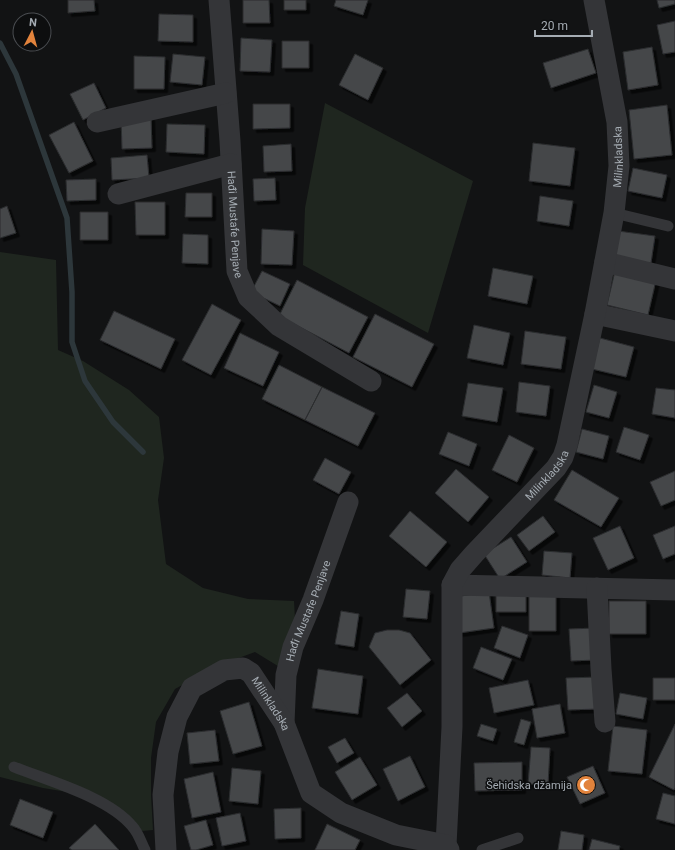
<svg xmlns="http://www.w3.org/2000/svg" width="675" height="850" font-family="Roboto,sans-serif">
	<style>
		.green { fill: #1f261f }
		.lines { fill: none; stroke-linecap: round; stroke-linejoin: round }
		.stream { stroke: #2d373b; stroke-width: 5.5 }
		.building { fill: #444649; stroke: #2c2d2f; filter: url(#shadow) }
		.service { stroke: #343538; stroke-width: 11 }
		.minor { stroke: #343538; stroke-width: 21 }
		.labels { text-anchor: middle; stroke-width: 3; stroke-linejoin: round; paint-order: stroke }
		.street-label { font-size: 11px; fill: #a5acb3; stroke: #0d0e0f }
		.poi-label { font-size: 11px; fill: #a5acb3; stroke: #0d0e0f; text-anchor: end }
	</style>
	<defs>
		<filter id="shadow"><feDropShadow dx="3.5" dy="3.5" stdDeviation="0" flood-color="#0009"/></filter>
	</defs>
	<rect width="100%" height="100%" fill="#121314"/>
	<path class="green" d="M325 103 473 181 428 333 303 265 305 208Z
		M0 252 56 260 58 350 83 361 129 390 159 417 164 458 158 500 166 564 203 588 248 599 294 601 295 620 286 671 255 652 217 666 175 689 156 722 151 758V795L153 830 142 831 117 809 85 795 43 788 0 777Z"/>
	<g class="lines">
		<path class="stream" d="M0 43 16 74 67 218 72 292V342L85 381 113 422 143 452"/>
	</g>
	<path class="building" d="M68 0H94L95 11 68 13Z
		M243 0H269L270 23H243Z
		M284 0H306V10H284Z
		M336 0H368L363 15 334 6Z
		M657 0H675V4L659 8Z
		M159 14 193 15V42L158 41Z
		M675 21V52L663 54 657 25Z
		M241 38 272 40 270 72 240 71Z
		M282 41H309V68H282Z
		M652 47 658 85 628 90 623 52Z
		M588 49 596 73 551 88 543 63Z
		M173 54 205 57 202 85 170 82Z
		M355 54 383 68 368 100 339 85Z
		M134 56 165 57 164 89H134Z
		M94 83 106 108 83 120 70 94Z
		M253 104H290V128L253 129Z
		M667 105 672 155 634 159 629 110Z
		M151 117 152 148 122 149 121 118Z
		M74 122 93 161 69 173 49 135Z
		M167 124 205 125 204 154 166 152Z
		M533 143 575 148 570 186 529 181Z
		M291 144 292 171 264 172 263 146Z
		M147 155 149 178 112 180 111 158Z
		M633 168 667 175 662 198 628 191Z
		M275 178 276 200 254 201 253 179Z
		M96 179V200L67 201 66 180Z
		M186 193H212V217H185Z
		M540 196 573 201 569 226 537 221Z
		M135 202H165V235H136Z
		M7 206 16 233 0 238V209Z
		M80 212H108V240H80Z
		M262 229 294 231 292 265 261 264Z
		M618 231 655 236 651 263 615 259Z
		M183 234 208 235V264L182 263Z
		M493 268 533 276 527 304 488 296Z
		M262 271 290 284 280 306 251 292Z
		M615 271 656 280 648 315 607 305Z
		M297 280 368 317 349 353 279 316Z
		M212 304 241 320 211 375 182 360Z
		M114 311 175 339 161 369 100 340Z
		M375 314 434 344 412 387 353 357Z
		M474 325 510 333 503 365 467 358Z
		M525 331 566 337 561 369 521 364Z
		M240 333 279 352 263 386 224 368Z
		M600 338 634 347 626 377 592 369Z
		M279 365 322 387 305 420 262 399Z
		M519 382 550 386 546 416 516 412Z
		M468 383 503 388 497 422 462 416Z
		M594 385 617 392 609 418 586 412Z
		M322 387 375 413 358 446 305 420Z
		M656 388 675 390V418L652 414Z
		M624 427 649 435 640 460 616 452Z
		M582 429 609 436 603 459 576 452Z
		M448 432 477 444 469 466 439 454Z
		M509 435 534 448 517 482 492 470Z
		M325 458 351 472 339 494 313 480Z
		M456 469 489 497 468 522 435 493Z
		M572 470 619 498 601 527 554 500Z
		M675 471V500L661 506 650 482Z
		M410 511 447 542 426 567 389 536Z
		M543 516 555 532 529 551 517 535Z
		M620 526 634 558 608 570 593 538Z
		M675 526V554L663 559 653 535Z
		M511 537 527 562 500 579 484 554Z
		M544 551 572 553 570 578 542 575Z
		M406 589 430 591 427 619 403 617Z
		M496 590H526V612H496Z
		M489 592 494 628 459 633 454 597Z
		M529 595H556V631H529Z
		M609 601H646V634H609Z
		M341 611 359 614 354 647 335 644Z
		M502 626 528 635 520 658 494 648Z
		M595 628 596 660 571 661 569 629Z
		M387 630H399L410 633 431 660 400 685 369 647 375 633Z
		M481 647 512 659 503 680 473 668Z
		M318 669 363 676 358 714 312 708Z
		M597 677 598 709 568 710 566 678Z
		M653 678H675V700H653Z
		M528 680 534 705 494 713 489 688Z
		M407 693 422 711 402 727 387 708Z
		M620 693 647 698 643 719 616 714Z
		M249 702 262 746 233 754 220 711Z
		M560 704 565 733 537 738 532 709Z
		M521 719 531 722 524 745 514 742Z
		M481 724 497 729 493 741 477 736Z
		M675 724V788L674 790 649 777Z
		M613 726 647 730 642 774 608 771Z
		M215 730 219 761 190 764 187 733Z
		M345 738 354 753 337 763 328 747Z
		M531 747 550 748 548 785 528 784Z
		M410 756 425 787 398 801 383 769Z
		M360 757 377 785 352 800 335 772Z
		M522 762V790L475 791 474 763Z
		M593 766 605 793 580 804 567 777Z
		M232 768 261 771 258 804 229 801Z
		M213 772 221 812 192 818 184 779Z
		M663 793 675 796V824L656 819Z
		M20 799 53 812 43 838 10 825Z
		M301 808V838L275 839 274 809Z
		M240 813 246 841 222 846 216 818Z
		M206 820 213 845 196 850H191L184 826Z
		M95 824 119 850H72L69 848Z
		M327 824 360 840 355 850H315Z
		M561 831 584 835 582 850H558Z
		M592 839 620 846 619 850H589Z"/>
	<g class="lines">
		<path class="service" d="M614 213 668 226
			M14 767C49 781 108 797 132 826 138 832 141 842 145 850
			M482 850 518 838"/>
		<g class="minor">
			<path id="s1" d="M219 0 230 141 237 271 248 297 279 326 371 381"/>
			<path d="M97 122 226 93"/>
			<path d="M118 194 231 164"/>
			<path d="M605 262 675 279"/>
			<path d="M595 314 675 331"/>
			<path d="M452 585 675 590"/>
			<path d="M597 588 601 669 605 722"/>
			<path id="s2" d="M284 723 286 675 293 647 313 600 348 502"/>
			<path id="s3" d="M446 845 452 727V585L460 570 474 554 556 468 563 457 567 445 595 314 614 213 619 166 617 122 594 0"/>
			<path id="s4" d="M166 850 163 795 168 752 177 717 192 688 224 670 243 668 251 673 284 723 311 793 341 813 396 835 446 845 449 850"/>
		</g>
	</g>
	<defs>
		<symbol id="mosque-disc" viewBox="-11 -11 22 22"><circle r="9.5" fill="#e2833c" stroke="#0d0e0f"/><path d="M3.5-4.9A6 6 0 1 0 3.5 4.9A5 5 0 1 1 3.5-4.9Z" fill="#fff"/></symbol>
	</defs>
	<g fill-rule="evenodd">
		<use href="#mosque-disc" x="575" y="774" width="22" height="22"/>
	</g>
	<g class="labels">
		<g class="street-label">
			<text dy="4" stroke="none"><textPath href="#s3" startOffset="736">Milinkladska</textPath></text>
			<text dy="4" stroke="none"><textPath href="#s1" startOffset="225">Hađi Mustafe Penjave</textPath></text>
			<text dy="4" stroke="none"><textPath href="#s3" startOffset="406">Milinkladska</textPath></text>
			<text dy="4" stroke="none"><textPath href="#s2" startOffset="116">Hađi Mustafe Penjave</textPath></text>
			<text dy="4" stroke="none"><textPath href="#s4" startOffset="269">Milinkladska</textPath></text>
		</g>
		<g class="poi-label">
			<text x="572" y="789">Šehidska džamija</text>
		</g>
	</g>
	<g transform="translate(32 32) rotate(6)"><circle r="19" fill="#0d0e0f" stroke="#4a4d51"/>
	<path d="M0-3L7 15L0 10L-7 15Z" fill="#e2833c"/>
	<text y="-6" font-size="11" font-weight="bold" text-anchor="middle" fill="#a5acb3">N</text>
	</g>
	<path d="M535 30v6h57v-6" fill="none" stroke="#a5acb3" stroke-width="2"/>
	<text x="541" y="30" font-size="12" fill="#a5acb3" stroke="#0d0e0f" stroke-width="3" paint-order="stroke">20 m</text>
</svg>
